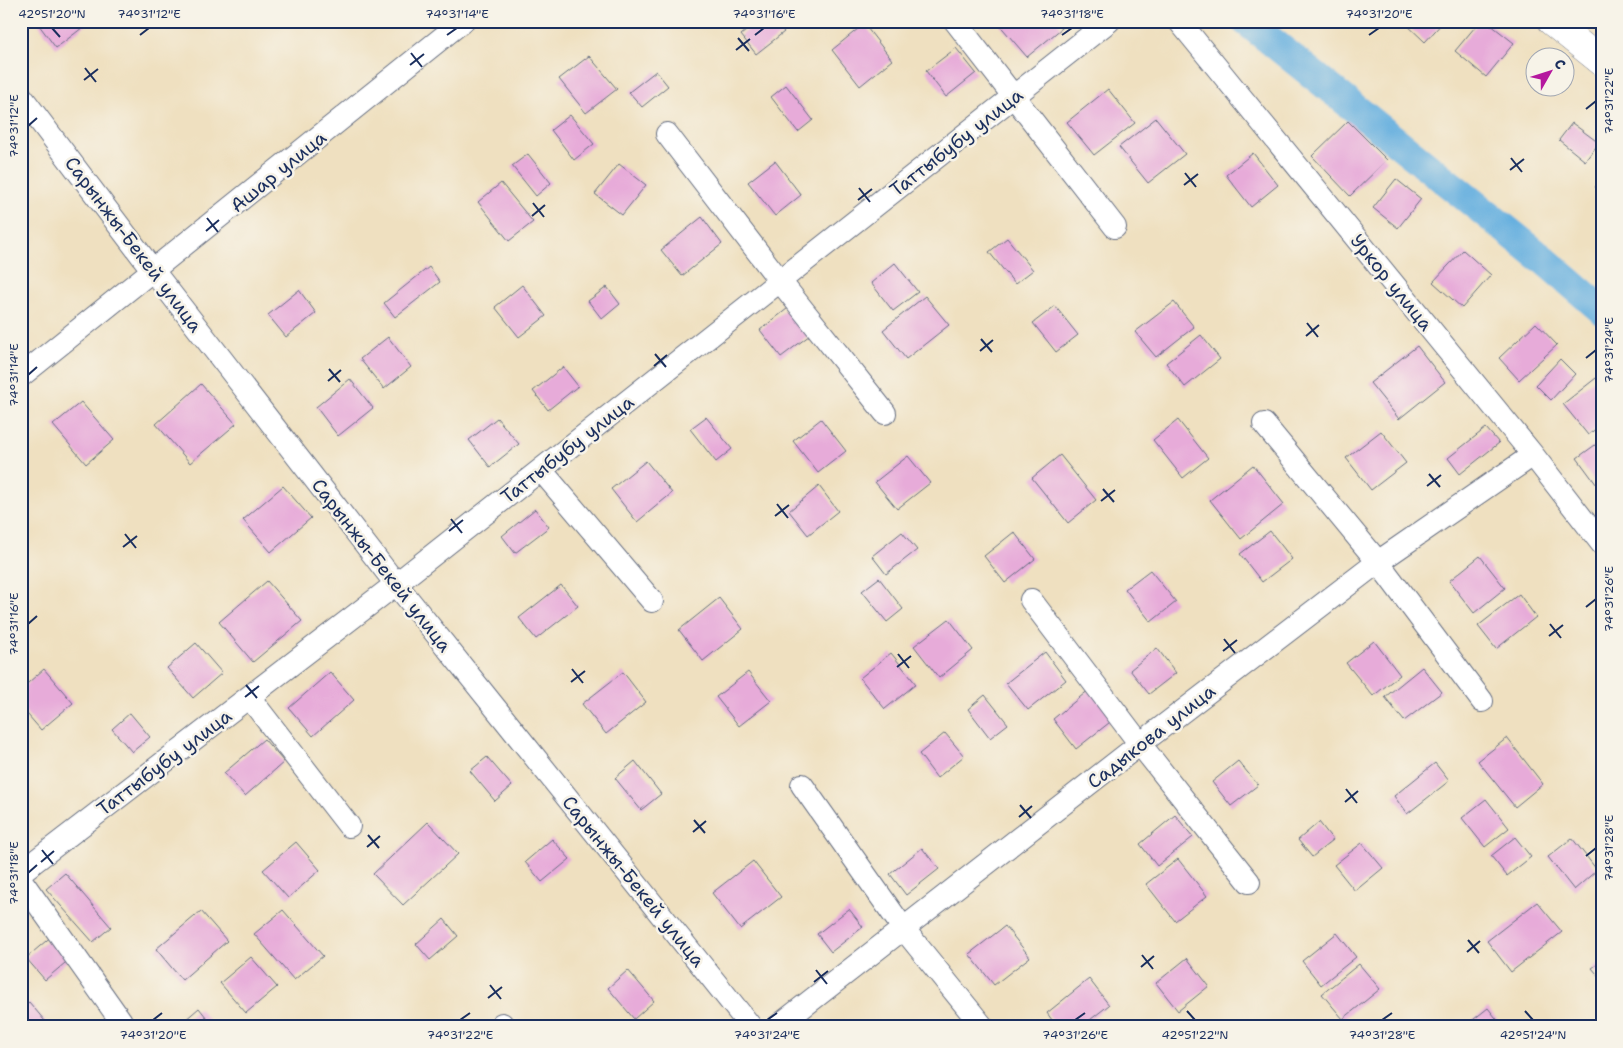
<svg xmlns="http://www.w3.org/2000/svg" width="1623" height="1048" font-family="'Shantell Sans',sans-serif">
	<style>
		.lines { fill: none; stroke-linecap: round; stroke-linejoin: round }
		.canal { stroke: #67b0df; stroke-width: 30 }
		.building { fill: #e7abd9 }
		.street-casing { stroke: #656d80; stroke-width: 24 }
		.secondary-casing { stroke: #656d80; stroke-width: 29 }
		.street { stroke: #fff; stroke-width: 22 }
		.secondary { stroke: #fff; stroke-width: 28 }
		.ticks { fill: none; stroke: #1b2f5e; stroke-width: 2 }
		.labels { text-anchor: middle; stroke-width: 5; stroke-linejoin: round; paint-order: stroke }
		.street-label { font-size: 19px; fill: #1b2f5e; stroke: #f7f3e8 }
		.neatline { fill: none; stroke: #1b2f5e; stroke-width: 2 }
		.ticks-label { font-size: 12px; text-anchor: middle; fill: #1b2f5e }
	</style>
	<rect width="100%" height="100%" fill="#f7f3e8"/>
	<filter id="ink" filterUnits="userSpaceOnUse"><feTurbulence type="fractalNoise" baseFrequency=".02" numOctaves="2"/><feDisplacementMap in="SourceGraphic" scale="10" xChannelSelector="R" yChannelSelector="G"/><feConvolveMatrix kernelMatrix="1 2 1 2 8 2 1 2 1" color-interpolation-filters="sRGB"/></filter>
	<filter id="wash" filterUnits="userSpaceOnUse"><feTurbulence type="fractalNoise" baseFrequency=".0096" numOctaves="4" result="noise"/><feDisplacementMap in="SourceGraphic" scale="20" xChannelSelector="R" yChannelSelector="G"/><feGaussianBlur stdDeviation="1.12" result="paint"/><feColorMatrix in="noise" values="0 0 0 0 0 0 0 0 0 0 0 0 0 0 0 0 0 1.4 0 .05"/><feComposite in="paint" operator="in"/></filter>
	<g filter="url(#wash)">
		<rect width="100%" height="100%" fill="#efe0c0"/>
		<g class="lines">
			<path class="canal" d="M1246 21 1544 260 1602 310"/>
		</g>
		<g id="blocks">
			<path class="building" d="M36 21H91L56 48Z
				M758 21H776L784 32 756 54 741 35Z
				M999 21H1056L1062 28 1027 57 997 22Z
				M1403 21H1444L1425 42Z
				M1480 21H1486L1514 43 1486 77 1455 51Z
				M864 24 892 60 860 86 832 50Z
				M956 48 976 73 946 97 926 71Z
				M589 56 617 89 586 113 559 79Z
				M656 71 668 86 642 107 629 92Z
				M786 85 813 120 798 132 771 97Z
				M1108 89 1135 123 1094 155 1067 122Z
				M570 115 594 144 574 160 551 130Z
				M1156 118 1185 154 1148 183 1119 147Z
				M1348 121 1387 160 1350 196 1312 156Z
				M1572 123 1599 143 1585 161 1559 140Z
				M1253 153 1278 185 1251 207 1226 175Z
				M528 154 551 183 536 196 512 166Z
				M775 161 801 195 775 216 748 182Z
				M619 164 646 185 622 215 595 194Z
				M1396 179 1421 199 1398 228 1373 208Z
				M1602 180V192L1595 187Z
				M501 183 533 222 509 241 478 202Z
				M702 217 722 244 682 276 661 250Z
				M1007 238 1033 270 1015 284 989 252Z
				M1463 250 1491 275 1462 308 1433 282Z
				M895 263 918 292 893 311 871 283Z
				M429 267 440 282 395 317 384 303Z
				M522 285 546 316 519 337 495 307Z
				M607 287 620 304 602 319 588 301Z
				M299 290 316 313 286 337 268 315Z
				M925 296 949 325 906 359 883 330Z
				M1174 302 1194 327 1156 357 1135 332Z
				M792 305 814 332 781 357 760 330Z
				M1055 306 1078 335 1056 352 1033 323Z
				M1536 323 1557 345 1519 380 1499 358Z
				M1201 335 1220 359 1185 387 1166 363Z
				M388 337 411 367 384 389 360 359Z
				M1417 346 1445 382 1399 419 1370 383Z
				M1560 359 1575 374 1551 400 1536 385Z
				M563 367 578 386 548 410 533 391Z
				M1596 378 1602 385V424L1588 435 1563 404Z
				M350 379 373 408 338 436 316 407Z
				M201 384 236 424 190 463 156 424Z
				M81 402 114 440 86 464 53 425Z
				M706 417 732 449 716 462 690 429Z
				M497 418 519 444 490 467 469 440Z
				M821 419 846 451 818 473 793 441Z
				M1178 420 1208 458 1183 478 1153 440Z
				M1486 428 1499 443 1460 474 1448 458Z
				M1381 431 1406 463 1371 490 1346 458Z
				M1602 440V492L1577 458Z
				M1060 455 1096 500 1068 523 1032 478Z
				M908 456 930 483 897 509 875 482Z
				M646 461 672 493 637 522 611 489Z
				M1253 465 1284 504 1241 539 1210 500Z
				M283 486 311 518 271 552 243 520Z
				M819 486 838 511 808 535 789 511Z
				M535 509 549 527 515 553 502 536Z
				M1270 531 1292 559 1262 582 1240 554Z
				M902 532 917 550 886 574 872 556Z
				M1014 532 1035 559 1005 583 984 556Z
				M1480 556 1505 588 1474 613 1449 581Z
				M1150 570 1176 602 1151 622 1125 589Z
				M879 578 903 609 887 622 862 591Z
				M267 581 302 621 253 662 219 622Z
				M561 585 578 606 536 639 519 618Z
				M1519 594 1536 617 1496 649 1478 626Z
				M719 598 743 629 703 661 679 630Z
				M949 619 973 650 939 678 914 646Z
				M1374 641 1400 675 1373 696 1346 663Z
				M196 643 222 673 193 698 167 668Z
				M1157 648 1176 673 1149 694 1130 670Z
				M1045 652 1066 680 1028 710 1006 683Z
				M891 653 916 684 885 709 860 678Z
				M1422 667 1442 692 1404 721 1385 697Z
				M44 669 73 703 41 730 21 707V689Z
				M330 672 354 700 313 736 289 708Z
				M623 672 646 702 606 734 582 704Z
				M748 672 771 701 739 726 716 697Z
				M1095 685 1119 715 1076 749 1053 719Z
				M985 695 1008 724 990 738 968 709Z
				M130 713 150 737 132 752 112 729Z
				M945 733 964 756 937 778 919 754Z
				M1507 738 1543 784 1515 807 1478 761Z
				M264 739 284 762 245 796 224 773Z
				M487 757 512 786 495 801 470 771Z
				M635 761 661 794 641 810 615 778Z
				M1238 761 1258 785 1231 806 1212 782Z
				M1435 763 1449 781 1407 814 1394 796Z
				M1486 799 1509 828 1485 847 1462 818Z
				M1175 815 1193 837 1157 866 1140 844Z
				M428 822 458 854 403 905 373 874Z
				M1319 822 1333 840 1312 857 1298 840Z
				M1515 837 1531 857 1507 876 1491 856Z
				M1572 838 1597 870 1574 890 1548 857Z
				M552 839 570 859 542 882 525 862Z
				M296 842 320 870 288 898 263 870Z
				M1362 843 1383 868 1355 891 1334 865Z
				M922 848 939 869 906 895 890 874Z
				M1178 859 1207 896 1175 921 1146 884Z
				M753 861 781 897 740 929 712 893Z
				M65 873 111 927 93 942 46 889Z
				M1537 902 1562 932 1511 972 1487 941Z
				M849 909 863 927 831 952 817 934Z
				M283 910 323 956 294 980 254 934Z
				M201 911 227 941 182 980 156 949Z
				M444 919 458 936 430 960 416 944Z
				M1005 926 1030 957 994 985 969 954Z
				M1337 933 1356 957 1321 985 1302 961Z
				M53 935 72 957 45 980 26 958Z
				M251 957 277 987 246 1013 220 983Z
				M1187 958 1209 986 1178 1011 1156 983Z
				M1602 961V980L1592 968Z
				M1359 964 1380 989 1343 1019 1322 994Z
				M628 970 654 1001 634 1019 608 988Z
				M1089 979 1109 1005 1081 1027H1057L1047 1013Z
				M29 1002 50 1027H21V1009Z
				M199 1008 214 1027H177Z
				M1488 1008 1503 1027H1464Z"/>
		</g>
	</g>
	<g filter="url(#ink)">
		<use href="#blocks" fill-opacity="0" stroke="#656d80" stroke-width="1"/>
		<g class="lines">
			<defs>
				<path id="street" d="M955 21 1115 227
					M1179 21 1533 455 1602 544
					M21 96 154 272 396 584 751 1027
					M667 134 780 281 885 413
					M21 376 463 21
					M1264 424 1378 562 1482 701
					M541 470 652 601
					M1031 600 1140 744 1249 882
					M249 697 349 826
					M802 785 903 928 983 1027
					M21 872 396 584 1109 21
					M21 880 121 1021
					M502 1024 504 1027
					M777 1027 1140 744 1378 562 1533 455"/>
				<path id="secondary" d="M1551 21 1602 62"/>
			</defs>
			<use href="#street" class="street-casing"/>
			<use href="#secondary" class="secondary-casing"/>
			<use href="#street" class="street"/>
			<use href="#secondary" class="secondary"/>
		</g>
	</g>
	<path class="ticks" d="M52 28 60 37M140 35 149 28M447 35 457 28M755 35 764 28M1062 35 1072 28M1369 35 1379 28M738 38 749 51M736 50 750 39M411 53 422 67M410 65 424 54M85 68 96 82M84 80 98 69M1586 109 1596 101M28 126 37 118M1511 158 1522 172M1510 170 1524 159M1185 173 1196 187M1184 185 1198 174M859 188 870 202M858 200 872 189M533 203 544 217M532 216 545 205M207 218 218 232M206 231 219 220M1307 323 1318 337M1306 336 1319 325M981 339 992 352M980 351 993 340M655 354 666 367M1586 358 1596 350M654 366 667 355M329 369 340 382M28 375 37 367M328 381 341 370M1429 474 1440 487M1427 486 1441 475M1103 489 1114 502M1101 501 1115 490M777 504 788 518M775 516 789 505M451 519 462 533M449 531 463 520M125 534 136 548M123 547 137 536M1586 607 1596 599M28 624 37 616M1550 624 1561 638M1549 636 1563 625M1224 639 1235 653M1223 651 1237 640M898 654 909 668M897 667 911 656M572 669 583 683M571 682 585 671M246 685 257 698M245 697 259 686M1346 789 1357 803M1345 802 1358 791M1020 805 1031 818M1019 817 1032 806M694 820 705 833M693 832 706 821M368 835 379 848M367 847 380 836M42 850 53 864M1586 856 1596 848M41 862 54 851M28 873 37 865M1468 940 1479 953M1467 952 1480 941M1142 955 1153 969M1141 967 1154 956M816 970 827 984M814 982 828 971M490 985 501 999M488 998 502 987M1187 1011 1195 1020M1525 1011 1533 1020M153 1020 162 1013M460 1020 470 1013M767 1020 777 1013M1075 1020 1085 1013M1382 1020 1392 1013"/>
	<g class="labels">
		<g class="street-label">
			<text transform="translate(956 142) rotate(-38)" y="7">Таттыбубу улица</text>
			<text transform="translate(278 171) rotate(-39)" y="7">Ашар улица</text>
			<text transform="translate(134 244) rotate(53)" y="7">Сарынжы-Бекей улица</text>
			<text transform="translate(1392 282) rotate(51)" y="7">Уркор улица</text>
			<text transform="translate(567 449) rotate(-38)" y="7">Таттыбубу улица</text>
			<text transform="translate(382 565) rotate(52)" y="7">Сарынжы-Бекей улица</text>
			<text transform="translate(1151 736) rotate(-38)" y="7">Садыкова улица</text>
			<text transform="translate(164 762) rotate(-37)" y="7">Таттыбубу улица</text>
			<text transform="translate(634 881) rotate(51)" y="7">Сарынжы-Бекей улица</text>
		</g>
	</g>
	<rect width="1623" height="1048" fill="none" stroke="#f7f3e8" stroke-width="55"/>
	<g transform="translate(1550 72) rotate(51)"><circle r="24" fill="#f7f3e8" stroke="#9fa5b1"/>
	<path d="M0-4L9 19L0 12L-9 19Z" fill="#b5179e"/>
	<text y="-8" font-size="14" font-weight="bold" text-anchor="middle" fill="#1b2f5e">С</text>
	</g>
	<rect x="28" y="28" width="1568" height="992" class="neatline"/>
	<g class="ticks-label">
		<text x="52" y="18">42°51'20"N</text>
		<text x="149" y="18">74°31'12"E</text>
		<text x="457" y="18">74°31'14"E</text>
		<text x="764" y="18">74°31'16"E</text>
		<text x="1072" y="18">74°31'18"E</text>
		<text x="1379" y="18">74°31'20"E</text>
		<text transform="translate(1609 101) rotate(-90)" y="4">74°31'22"E</text>
		<text transform="translate(14 126) rotate(-90)" y="4">74°31'12"E</text>
		<text transform="translate(1609 350) rotate(-90)" y="4">74°31'24"E</text>
		<text transform="translate(14 375) rotate(-90)" y="4">74°31'14"E</text>
		<text transform="translate(1609 599) rotate(-90)" y="4">74°31'26"E</text>
		<text transform="translate(14 624) rotate(-90)" y="4">74°31'16"E</text>
		<text transform="translate(1609 848) rotate(-90)" y="4">74°31'28"E</text>
		<text transform="translate(14 873) rotate(-90)" y="4">74°31'18"E</text>
		<text x="153" y="1039">74°31'20"E</text>
		<text x="460" y="1039">74°31'22"E</text>
		<text x="767" y="1039">74°31'24"E</text>
		<text x="1075" y="1039">74°31'26"E</text>
		<text x="1195" y="1039">42°51'22"N</text>
		<text x="1382" y="1039">74°31'28"E</text>
		<text x="1533" y="1039">42°51'24"N</text>
	</g>
</svg>
